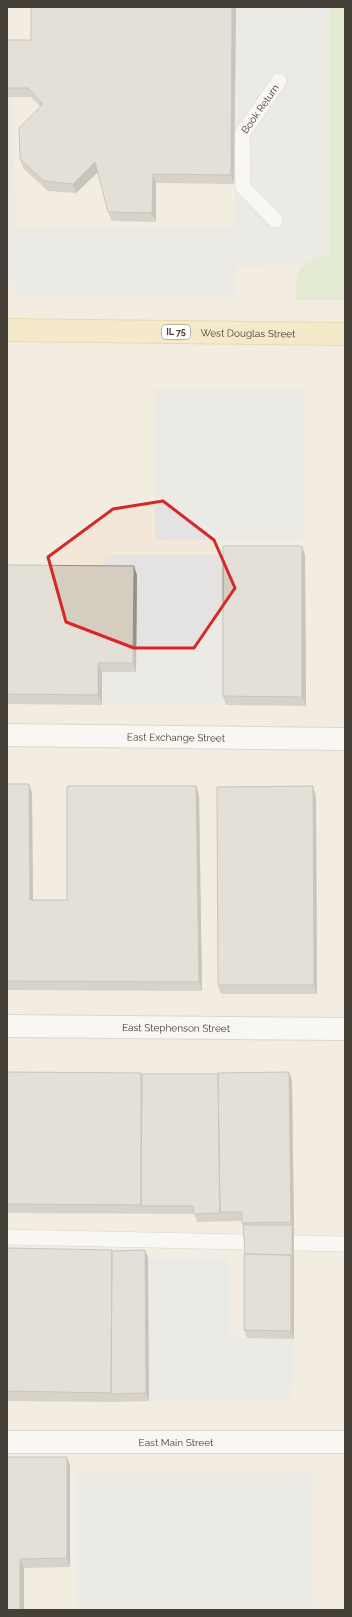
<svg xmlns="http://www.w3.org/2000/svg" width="352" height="1617" font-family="Raleway,sans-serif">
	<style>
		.commercial { fill: #f3e8d7 }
		.green { fill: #cee4b6 }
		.parking { fill: #e5e3e1 }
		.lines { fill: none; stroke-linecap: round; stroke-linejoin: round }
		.lane-casing { stroke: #beb8ad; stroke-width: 16 }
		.street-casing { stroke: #beb8ad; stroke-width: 24 }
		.primary-casing { stroke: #dabd71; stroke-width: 24 }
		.lane { stroke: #fff; stroke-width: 15 }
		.street { stroke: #fff; stroke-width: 22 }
		.primary { stroke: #f6e0a0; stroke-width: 22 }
		.wall { fill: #b6b0a5 }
		.shaded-wall { fill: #949086 }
		.building { fill: #d4cdc0; stroke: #949086 }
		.marked { fill: none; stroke: #d62828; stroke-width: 3; stroke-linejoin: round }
		.labels { text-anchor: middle; stroke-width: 3.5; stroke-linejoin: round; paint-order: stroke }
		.shield { fill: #fff; stroke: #7e7a74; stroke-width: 1 }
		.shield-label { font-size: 9px; font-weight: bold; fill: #464138 }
		.street-label { font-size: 10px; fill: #464138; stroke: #fff }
	</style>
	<rect width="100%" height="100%" fill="#f3f1e9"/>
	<path class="commercial" d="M7 7H345V1610H7Z"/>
	<path class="green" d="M330 7H345V300H296C295 263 298 268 330 252Z"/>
	<path class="parking" d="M236 7H330V252L303 265 236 266V297H16L15 281H7V97H13L15 227 235 226Z
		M155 388H303V541L155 540Z
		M105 555H226V705H102V672H136L137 575H105Z
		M148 1258H229L230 1336 247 1338 294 1339 292 1401H149Z
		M76 1473H311V1610H76Z"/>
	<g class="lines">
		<defs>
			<g id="lane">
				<path id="s1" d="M275 220 243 187 242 134 279 81"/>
				<path d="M7 1237 345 1244"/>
			</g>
			<g id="street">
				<path id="s2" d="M7 735 345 739"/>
				<path id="s3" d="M7 1026 345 1029"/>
				<path id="s4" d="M7 1442H345"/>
			</g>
			<g id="primary">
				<path id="s5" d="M7 330 345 334"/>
			</g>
		</defs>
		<use href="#lane" class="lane-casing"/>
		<use href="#street" class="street-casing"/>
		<use href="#primary" class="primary-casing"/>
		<use href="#lane" class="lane"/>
		<use href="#street" class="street"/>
		<use href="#primary" class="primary"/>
	</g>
	<path class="wall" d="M236 7 234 184 156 183V222L112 221 108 212 98 172 76 193 48 191 23 168 20 159 40 106 31 97H7V40H31Z
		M302 546 305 555 306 706 226 705 223 696Z
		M7 565 137 575 136 672H102V705L7 704Z
		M7 784H29L32 793 33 900H67L196 786 199 795 202 991 7 990Z
		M316 796 317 994H221L218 985Z
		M7 1072 142 1074H218L289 1072 292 1081 294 1231V1339L247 1338 244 1330 245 1254 243 1225 242 1221 197 1222 194 1214 7 1213Z
		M7 1248 112 1251 145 1250 148 1258 149 1401 114 1402 7 1401Z
		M7 1457H67L70 1466V1567L24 1568V1610Z"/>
	<path class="shaded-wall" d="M232 7H236L234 184 231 175Z
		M95 162 99 171 76 193 73 184Z
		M153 174 156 183V222L152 213Z
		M302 546 305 555 306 706 302 697Z
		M134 566 137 575 136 672 133 663Z
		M98 663 102 672V705L98 695Z
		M29 784 32 793 33 910 30 900Z
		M196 786 199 795 202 991 199 982Z
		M313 786 316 796 317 994 314 985Z
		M289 1072 292 1081 294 1231V1339L291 1331 292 1225 291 1222Z
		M145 1250 148 1258 149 1401 146 1393Z
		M67 1457 70 1466V1567L67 1558Z
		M20 1559 24 1568V1610H20Z"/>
	<path class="building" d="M31 7H232L231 175 153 174 152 213 108 212 95 162 73 184 44 181 20 159 19 128 43 104 28 88H7V40H31Z
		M223 546H302V697L223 696Z
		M7 565 134 566 133 663H98V695L7 694Z
		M7 784H29L30 900H67V786H196L199 982 7 981Z
		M313 786 314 985H218L217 787Z
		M7 1072 141 1073V1205L7 1204Z
		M289 1072 291 1222 242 1223V1212H220L218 1073Z
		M142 1074H218L220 1213 194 1214 193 1206H141Z
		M243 1225H292V1257L291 1255 245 1254Z
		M7 1248 112 1250 111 1393 7 1391Z
		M145 1250 146 1393 111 1394 112 1251Z
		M244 1254 291 1255V1331L244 1330Z
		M7 1457H67V1558L20 1559V1610H7Z"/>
	<path d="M0 0H352V1617H0ZM163 501 214 540 235 588 194 648H134L66 622 48 557 113 509Z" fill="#f3f1e9" fill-opacity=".55" fill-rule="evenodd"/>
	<path class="marked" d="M163 501 214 540 235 588 194 648H134L66 622 48 557 113 509Z"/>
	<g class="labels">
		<rect class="shield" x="162" y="325" width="28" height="14" rx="3"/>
		<g class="shield-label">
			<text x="176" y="335">IL 75</text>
		</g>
		<g class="street-label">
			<text dy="4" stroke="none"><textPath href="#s1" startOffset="130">Book Return</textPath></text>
			<text dy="4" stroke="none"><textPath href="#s5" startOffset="241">West Douglas Street</textPath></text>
			<text dy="4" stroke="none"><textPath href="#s2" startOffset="169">East Exchange Street</textPath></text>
			<text dy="4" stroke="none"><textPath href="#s3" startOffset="169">East Stephenson Street</textPath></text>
			<text dy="4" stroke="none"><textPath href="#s4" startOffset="169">East Main Street</textPath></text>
		</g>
	</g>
	<rect width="352" height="1617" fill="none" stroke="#464138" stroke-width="16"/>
</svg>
